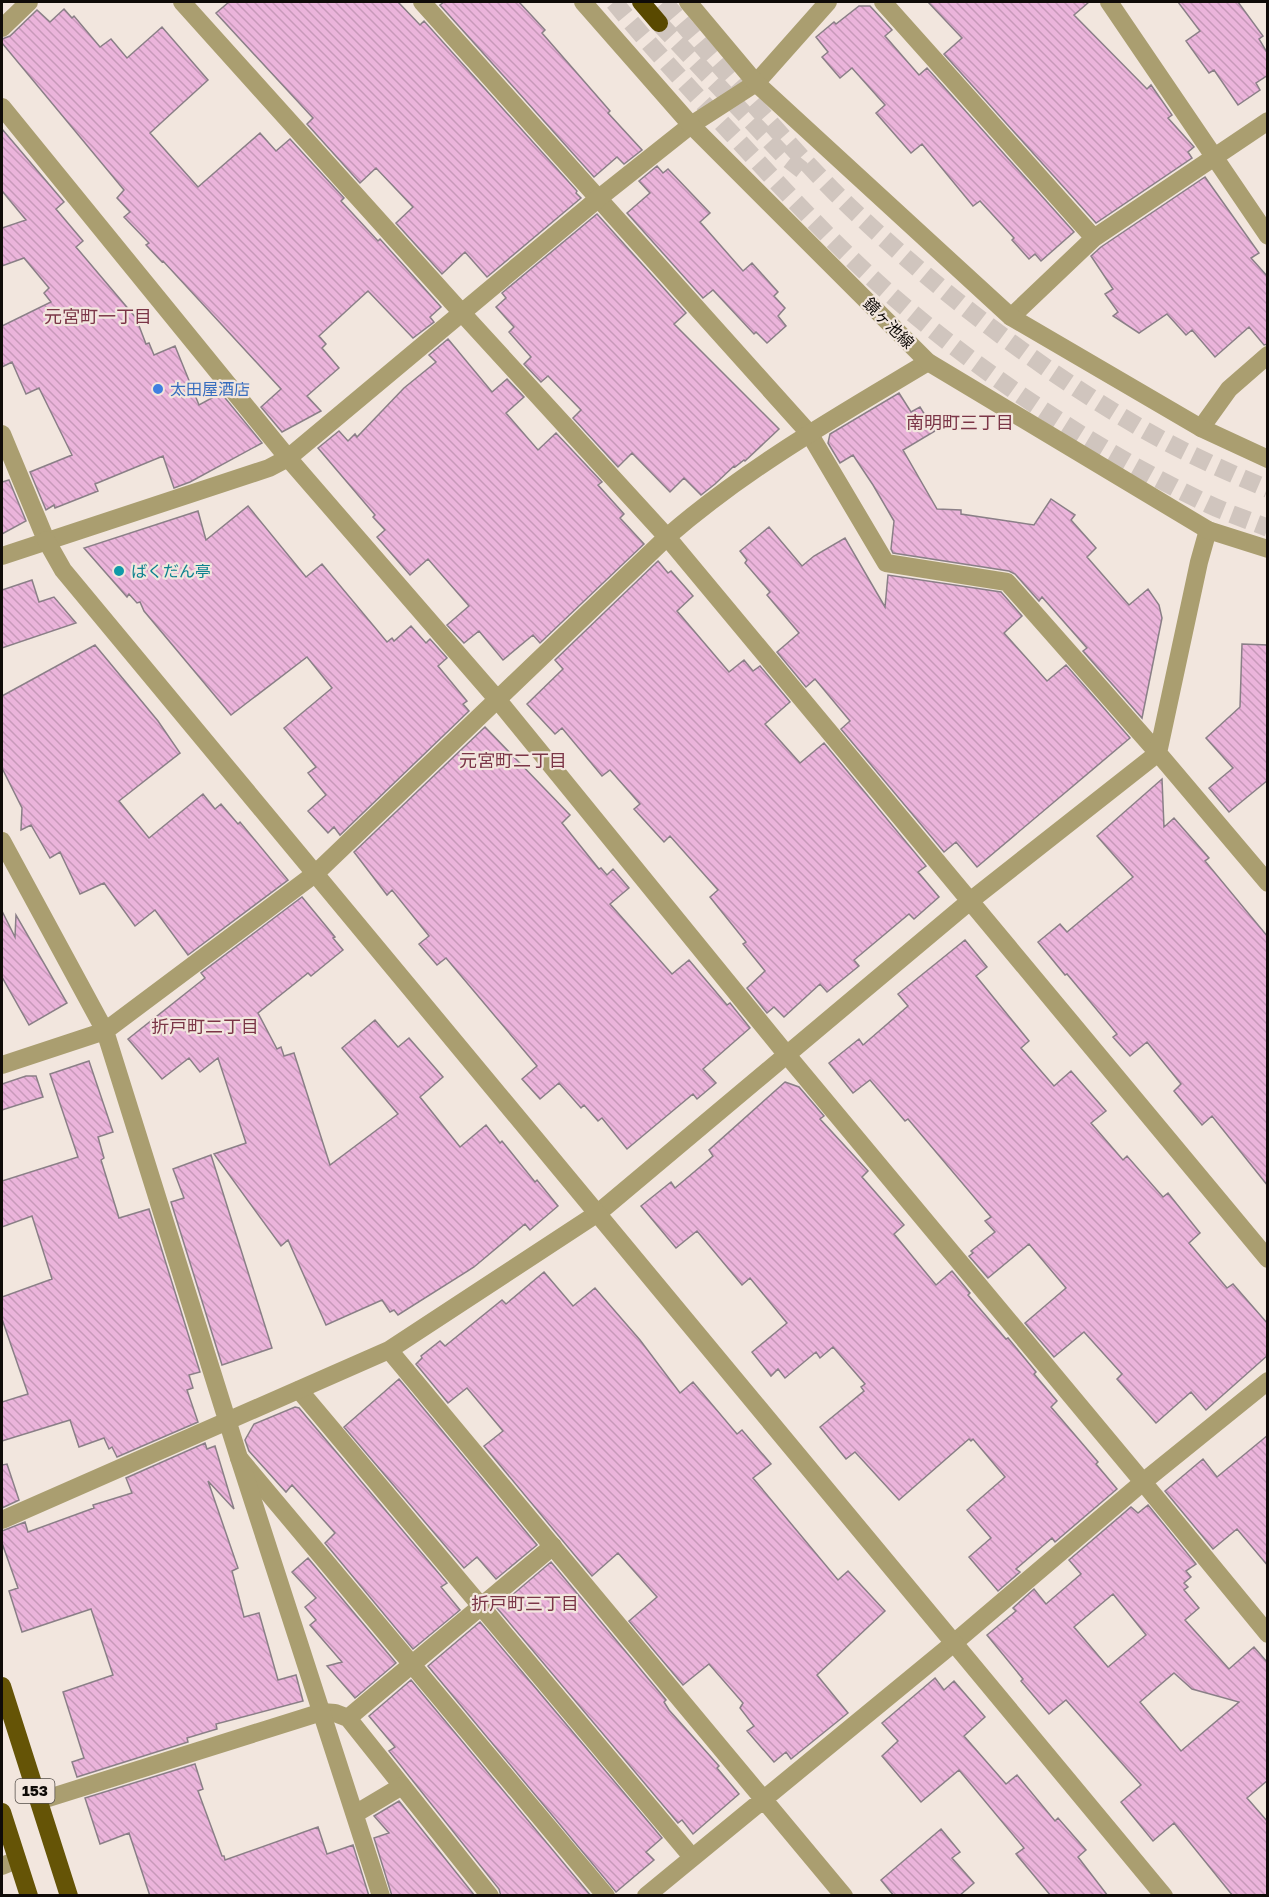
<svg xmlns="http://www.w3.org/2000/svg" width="1269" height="1897" font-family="'Golos Text','Noto Sans JP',sans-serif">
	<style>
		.building { fill: url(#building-back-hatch); stroke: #8a7f87; stroke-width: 1.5; fill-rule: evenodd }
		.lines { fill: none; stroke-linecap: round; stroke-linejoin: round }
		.motorway-tunnel { stroke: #d0c5be; stroke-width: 18; stroke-dasharray: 18 9; stroke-linecap: butt }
		.service { stroke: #aa9e70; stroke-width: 18 }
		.minor { stroke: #aa9e70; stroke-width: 18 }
		.tertiary { stroke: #aa9e70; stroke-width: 18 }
		.trunk { stroke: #655406; stroke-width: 18 }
		.motorway { stroke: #594900; stroke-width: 18 }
		.shop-dot { fill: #3f7fe0; stroke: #f2e6de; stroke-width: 2 }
		.culture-dot { fill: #0f9aa8; stroke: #f2e6de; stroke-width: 2 }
		.labels { text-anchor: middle; stroke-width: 4.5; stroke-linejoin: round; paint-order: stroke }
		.shield { fill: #f2e6de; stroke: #534d48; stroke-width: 1.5 }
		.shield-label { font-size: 15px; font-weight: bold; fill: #0f0b08 }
		.street-label { font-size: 16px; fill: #0f0b08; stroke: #f2e6de }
		.shop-label { font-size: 16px; fill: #366cbe; stroke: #f2e6de; text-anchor: start }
		.culture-label { font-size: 16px; fill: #0d838f; stroke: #f2e6de; text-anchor: start }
		.neighbourhood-label { font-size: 18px; fill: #7b3547; stroke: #f2e6de }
	</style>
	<defs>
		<pattern id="building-back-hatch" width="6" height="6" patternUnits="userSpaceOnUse" patternTransform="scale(1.5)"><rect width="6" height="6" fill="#ebb4db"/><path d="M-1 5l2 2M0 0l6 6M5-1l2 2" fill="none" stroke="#c899ba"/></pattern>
	</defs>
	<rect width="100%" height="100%" fill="#f2e6de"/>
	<path class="building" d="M229 2H398L420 25 424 21 577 191 576 193 581 198 487 277 465 252 442 274 396 223 413 207 376 168 360 183 307 124 313 118 216 13Z
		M444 2H519L545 30 542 33 610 111 608 113 642 150 624 164 617 157 594 177 440 5Z
		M928 2H1089L1074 15 1147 89 1151 85 1172 115 1168 118 1194 147 1188 152 1192 158 1096 223 944 54 962 38Z
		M1178 2H1238L1263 36 1259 39 1268 54V75L1256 83 1260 90 1238 105 1214 70 1209 73 1186 41 1200 31Z
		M859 6H870L892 30 885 36 919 75 927 68 1074 232 1041 261 1035 254 1029 259 1012 240 1014 238 980 201 973 206 922 144 911 153 876 113 885 105 852 68 840 78 822 57 828 52 816 37 834 22 836 24Z
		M64 9 72 18 74 16 100 47 111 39 127 58 162 27 208 80 150 133 198 187 260 133 276 151 290 139 344 198 341 201 378 241 380 239 441 307 430 317 434 322 413 338 368 291 319 336 326 344 322 348 339 368 307 396 321 411 282 432 261 407 281 389 163 261 162 262 146 245 149 243 124 217 130 212 117 198 124 190 2 43V39L10 36 37 10 50 22Z
		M2 129 64 202 56 209 83 241 76 247 136 318 146 344 149 343 154 355 175 346 199 405 221 393 262 443 190 482 174 488 163 456 95 484 98 491 55 508 54 505 46 510 30 472 72 455 39 388 26 394 12 362 2 367V326L51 302 44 293 49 288 24 258 2 266V228L26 220 2 191Z
		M657 166 663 173 668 169 710 213 700 222 743 271 752 263 778 292 774 296 785 308 778 316 786 326 767 343 756 332 754 334 713 290 703 298 627 213 650 193 639 181Z
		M1205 177 1259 253 1251 258 1268 277V344L1264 345 1249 327 1215 357 1192 330 1186 335 1167 314 1139 333 1113 316 1118 312 1105 294 1113 289 1091 256 1101 247Z
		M597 214 686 313 674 324 779 429 745 461 744 460 735 467 734 466 715 484 701 495 684 478 670 492 632 453 618 467 573 418 581 410 548 376 541 382 524 364 531 357 509 332 514 327 496 307 506 298 502 293Z
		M448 339 492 392 507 379 524 397 506 413 538 450 556 433 602 482 598 485 624 514 620 518 644 544 540 643 533 635 503 660 479 631 464 643 447 625 469 606 428 559 410 575 377 537 385 530 373 517 375 515 318 448 339 431 348 441 355 434 357 437 404 388 436 362 429 355Z
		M899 393 911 412 920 407 935 431 903 450 937 509 961 510V514L1034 525 1051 499 1075 515 1071 520 1096 548 1087 557 1129 605 1148 589 1159 605 1162 618 1142 718 1083 651 1087 648 1042 597 1039 601 1015 574 1009 571 893 553 891 549 894 521 873 485 853 455 840 463 828 443 830 434Z
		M9 480 26 521 2 534V482Z
		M248 506 306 577 322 564 387 642 392 638 394 641 411 626 426 643 430 639 447 658 438 666 467 701 463 704 469 711 340 835 334 827 328 833 308 811 326 795 308 773 316 767 284 728 332 688 307 657 231 715 144 611 140 602 137 603 129 594 127 597 84 548 198 511 206 540Z
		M769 527 802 566 814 556 845 538 885 607 888 575 1001 592 1022 616 1004 633 1047 681 1066 665 1130 738 977 867 956 842 944 852 841 729 850 721 815 679 806 687 777 652 799 633 767 595 770 592 745 563 747 560 740 551Z
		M658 561 668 573 671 571 693 596 677 611 729 672 744 660 753 671 760 666 790 702 765 724 800 763 824 743 926 866 918 872 939 897 914 919 909 914 854 960 859 966 827 992 820 984 784 1017 774 1007 767 1013 747 988 765 971 743 944 746 942 710 897 718 890 670 836 664 842 634 809 640 804 610 770 602 776 562 728 555 734 527 704 563 669 555 660Z
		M32 580 39 602 54 597 76 623 2 648V590Z
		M1242 644 1268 645V780L1229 812 1209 788 1233 768 1206 738 1240 707Z
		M95 645 158 721 180 753 119 801 149 838 203 794 215 809 221 804 238 824 240 822 288 880 188 955 155 910 135 926 104 883 80 894 60 852 50 858 31 825 21 830 22 808 2 768V696Z
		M485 727 570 815 562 823 599 869 601 868 607 875 613 869 629 888 610 904 672 974 689 960 727 1005 730 1003 750 1028 703 1069 716 1083 697 1099 693 1094 627 1149 602 1118 598 1121 584 1105 581 1108 559 1083 540 1099 522 1079 537 1066 446 958 437 965 419 944 429 936 392 890 387 895 354 852Z
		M1162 779 1164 827 1174 818 1209 858 1205 861 1268 937V1186L1212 1116 1202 1125 1174 1091 1181 1084 1147 1042 1130 1056 1113 1037 1117 1034 1067 974 1065 975 1038 942 1060 924 1067 932 1133 877 1097 836Z
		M302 897 335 937 333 938 343 950 311 976 308 973 258 1013 277 1049 281 1047 284 1056 294 1053 330 1165 398 1114 342 1048 375 1020 398 1047 409 1038 443 1077 420 1097 460 1147 486 1125 500 1143 502 1141 535 1182 537 1180 558 1206 530 1230 525 1224 474 1267 398 1315 394 1310 390 1312 382 1300 326 1325 288 1240 281 1246 214 1154 246 1143 218 1058 200 1072 189 1058 162 1079 128 1039 205 978 201 973Z
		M2 911 15 937 16 915 67 1003 29 1025 2 977Z
		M965 940 987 967 976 976 1029 1041 1021 1048 1054 1086 1071 1071 1106 1111 1091 1123 1123 1160 1127 1156 1163 1197 1168 1193 1200 1233 1189 1243 1227 1288 1233 1284 1268 1324V1355L1206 1410 1191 1392 1156 1423 1117 1379 1122 1374 1084 1332 1054 1357 1025 1323 1066 1288 1029 1244 988 1278 969 1256 973 1253 971 1251 995 1232 985 1221 991 1217 908 1119 905 1121 870 1080 853 1093 829 1063 859 1039 863 1045 908 1006 898 994Z
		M89 1061 113 1132 98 1137 104 1158 101 1160 119 1218 149 1209 200 1372 189 1375 193 1388 187 1390 198 1422 117 1457 112 1447 109 1449 104 1438 79 1447 70 1420 2 1441V1402L28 1394 2 1319V1297L52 1279 32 1216 2 1227V1181L78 1157 50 1074Z
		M26 1076H36L43 1097 2 1110V1084Z
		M785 1082 799 1087 824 1116 820 1119 868 1171 862 1177 904 1225 894 1234 936 1285 952 1271 970 1293 968 1295 1006 1339 1008 1338 1036 1372 1034 1374 1057 1401 1051 1407 1098 1462 1096 1464 1117 1489 1055 1542 1052 1538 1016 1569 1020 1572 998 1591 969 1557 991 1538 967 1510 1005 1477 973 1439 971 1441 969 1439 899 1500 855 1452 846 1459 820 1427 864 1391 861 1387 865 1384 833 1347 820 1358 816 1352 785 1378 778 1369 771 1376 752 1352 787 1323 750 1278 742 1285 697 1231 676 1248 641 1206 671 1182 675 1188 713 1156 709 1150Z
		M211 1155 272 1348 222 1365 171 1202 184 1198 173 1169Z
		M544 1272 573 1306 595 1288 640 1340 680 1393 693 1382 737 1434 742 1430 771 1464 753 1478 838 1580 848 1571 885 1611 817 1675 848 1713 791 1759 786 1752 774 1762 747 1731 754 1726 740 1708 743 1703 709 1664 683 1685 629 1621 657 1597 618 1553 592 1576 484 1446 503 1431 467 1388 448 1403 416 1364 422 1358 421 1356 440 1341 445 1346 502 1300 506 1304Z
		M399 1379 537 1545 496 1579 477 1557 464 1568 344 1427Z
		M295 1407 299 1408 447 1583 441 1587 460 1610 413 1649 325 1543 335 1533 292 1485 286 1492 249 1451 245 1440 254 1424Z
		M1268 1435V1566L1237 1529 1213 1549 1165 1491 1203 1459 1217 1477Z
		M205 1443 207 1449 215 1446 234 1509 208 1481 238 1568 232 1571 244 1617 259 1613 278 1680 296 1675 303 1701 216 1724 217 1729 187 1738 188 1742 77 1777 72 1762 84 1758 63 1692 113 1675 91 1609 22 1632 9 1591 18 1588 2 1543V1531L25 1522 28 1532 94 1508 93 1505 132 1493 126 1478Z
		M7 1464 19 1500 2 1508V1465Z
		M1148 1505 1196 1564 1186 1571 1191 1577 1184 1583 1188 1587 1184 1590 1199 1608 1185 1620 1229 1669 1254 1647 1268 1663V1780L1247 1798 1268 1822V1896H1233L1174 1823 1153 1841 1121 1802 1141 1785 1066 1700 1049 1714 1021 1681 1023 1679 987 1635 1016 1611 1013 1608 1034 1589 1046 1604 1081 1574 1069 1560 1131 1507 1138 1513ZM1113 1594 1146 1635 1108 1667 1074 1627ZM1174 1673 1192 1689 1239 1702 1181 1751 1140 1702Z
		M308 1558 396 1663 355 1698 327 1666 342 1662 310 1625 316 1620 305 1607 316 1598 292 1572Z
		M551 1562 666 1700 664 1702 669 1710 719 1766 717 1768 739 1794 693 1834 682 1820 678 1823 497 1608Z
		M480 1622 662 1838 646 1852 654 1860 616 1892 428 1666Z
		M935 1678 944 1690 954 1681 985 1717 964 1736 1006 1784 1017 1775 1055 1821 1058 1818 1086 1850 1078 1857 1108 1896H1051L1016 1854 1024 1848 959 1770 921 1802 882 1756 898 1741 882 1723Z
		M411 1680 591 1896H501L499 1889 389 1751 395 1747 369 1716Z
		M195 1764 203 1789 198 1791 222 1856H224L225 1860 318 1827 327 1854 353 1845 369 1896H150L129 1833 100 1844 85 1798Z
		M399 1801 475 1896H392L374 1838 389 1833 374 1816Z
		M941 1829 960 1852 952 1858 974 1883 959 1896H894L881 1880Z"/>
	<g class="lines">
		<path class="motorway-tunnel" d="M614 2C651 47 691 90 732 134 783 189 834 245 891 295 983 375 1098 452 1208 504 1227 513 1248 520 1268 528
			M664 2C692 35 721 68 750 100 783 137 817 176 853 210 941 293 1036 367 1141 428 1181 451 1225 471 1268 489
			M659 23 783 155 802 170"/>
		<path class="service" d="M422 2 809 433 886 563 1007 582 1158 753
			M299 1390 692 1857
			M239 1458 606 1896
			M322 1712 335 1713 348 1718 490 1896
			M348 1718 553 1546"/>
		<path class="minor" d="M182 2 462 313 667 537 1268 1259
			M883 2 1094 238
			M1109 2 1268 236
			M2 28 29 2
			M2 107 288 458 497 699 787 1055 1143 1482 1268 1634
			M1011 317 1094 238 1268 121
			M1201 428 1229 389 1268 355
			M2 434 46 540
			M2 556 269 468 288 458 599 198 691 125 756 83 828 2
			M1158 753 1268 883
			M2 841 105 1031 239 1458 381 1896
			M2 1065 105 1031 316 873 667 537C746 468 838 416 928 362
			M389 1350 844 1896
			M2 1520 389 1350 598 1213 970 901 1158 753 1199 562 1208 530
			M39 1801 322 1712
			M355 1814 402 1786
			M2 1866 17 1860
			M646 1896 955 1642 1143 1482 1268 1381"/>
		<path class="tertiary" d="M583 2 691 125 928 362 1208 530 1268 549
			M688 2 756 83 1011 317 1201 428 1268 459
			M46 540 63 570 1164 1896"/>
		<path class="trunk" d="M2 1686 69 1896
			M2 1812 29 1896"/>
		<path class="motorway" d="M641 2 659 23"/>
	</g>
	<circle class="shop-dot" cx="158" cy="389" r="6"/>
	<circle class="culture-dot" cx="119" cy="571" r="6"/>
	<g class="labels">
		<rect class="shield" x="15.5" y="1779" width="39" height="24" rx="4.5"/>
		<g class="shield-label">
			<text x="35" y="1796">153</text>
		</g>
		<g class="street-label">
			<text transform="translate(889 323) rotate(45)" y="6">鏡ヶ池線</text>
		</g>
		<g class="shop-label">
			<text x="170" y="395">太田屋酒店</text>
		</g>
		<g class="culture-label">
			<text x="131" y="577">ばくだん亭</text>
		</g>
		<g class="neighbourhood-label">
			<text x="98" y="323">元宮町一丁目</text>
			<text x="960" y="429">南明町三丁目</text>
			<text x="513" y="767">元宮町二丁目</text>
			<text x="205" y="1033">折戸町二丁目</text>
			<text x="525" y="1610">折戸町三丁目</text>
		</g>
	</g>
	<rect width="1269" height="1897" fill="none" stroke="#0f0b08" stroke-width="6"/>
</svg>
